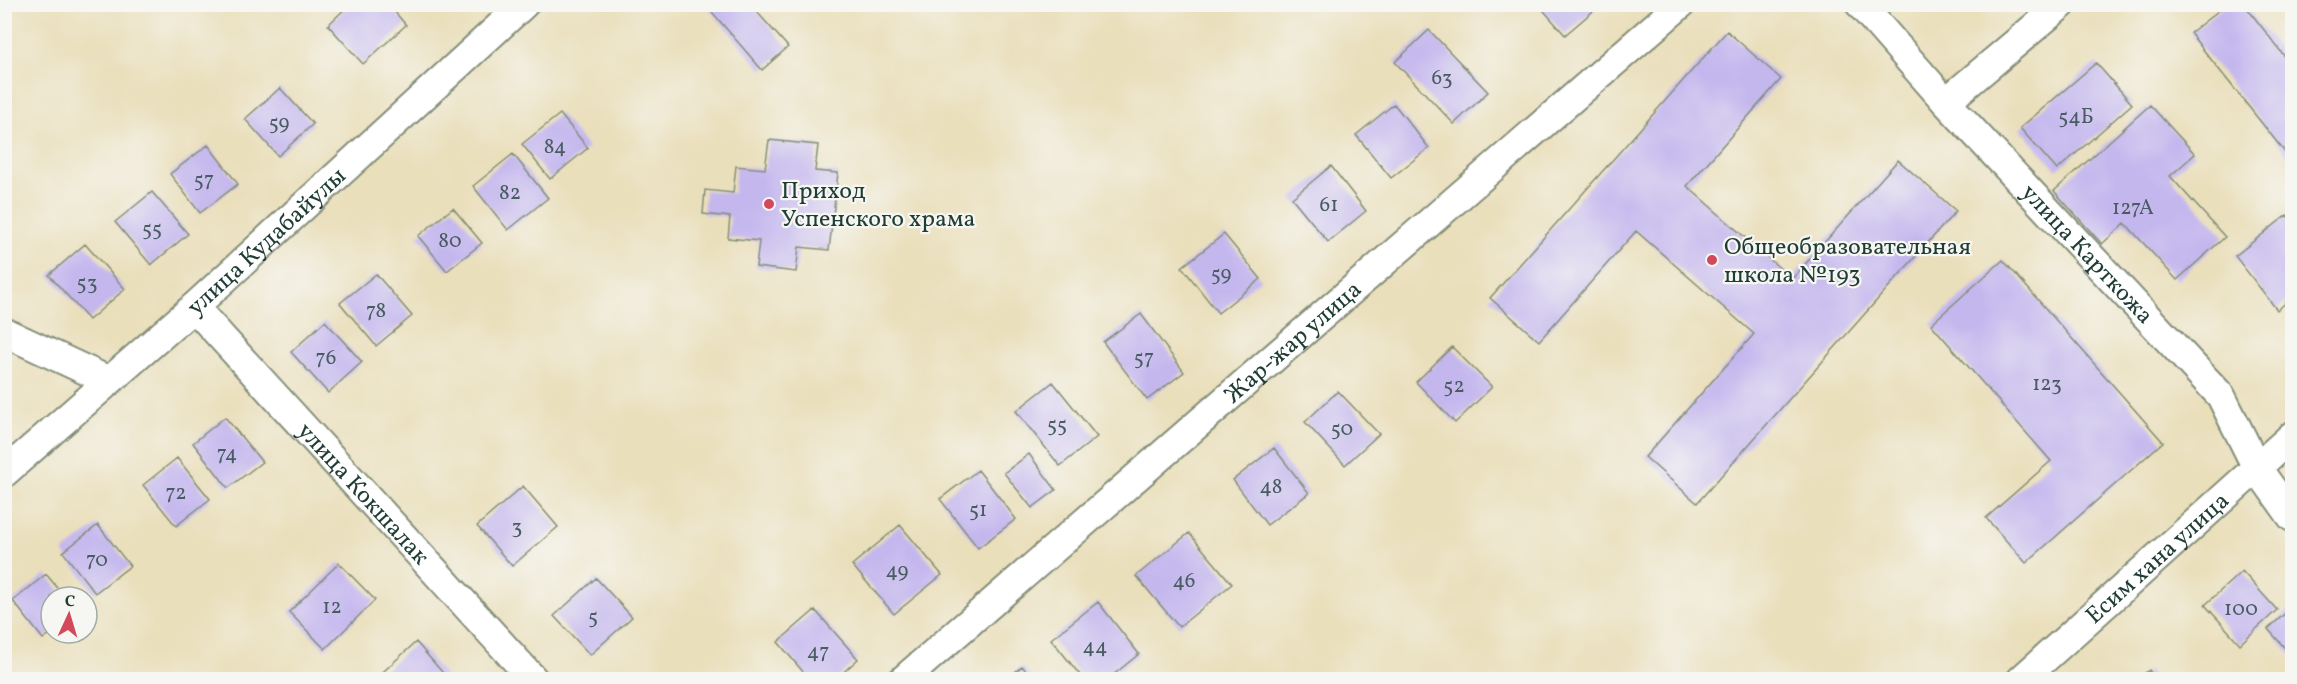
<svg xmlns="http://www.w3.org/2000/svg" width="2297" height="684" font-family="Vollkorn,serif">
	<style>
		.building { fill: #c4b7ee }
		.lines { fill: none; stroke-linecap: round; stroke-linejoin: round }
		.street-casing { stroke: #848e78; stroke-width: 32 }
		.street { stroke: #fff; stroke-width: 28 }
		.poi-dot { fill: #d1495b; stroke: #f6f6f2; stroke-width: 2 }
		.labels { text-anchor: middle; stroke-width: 4.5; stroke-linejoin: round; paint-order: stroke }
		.number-label { font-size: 21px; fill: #485c62 }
		.poi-label { font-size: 24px; fill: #1f3d34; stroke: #f6f6f2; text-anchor: start }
		.street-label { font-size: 24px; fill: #1f3d34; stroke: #f6f6f2 }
	</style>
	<rect width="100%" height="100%" fill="#f6f6f2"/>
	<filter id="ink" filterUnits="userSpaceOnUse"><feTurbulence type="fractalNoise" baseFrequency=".0167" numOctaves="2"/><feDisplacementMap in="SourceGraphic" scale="12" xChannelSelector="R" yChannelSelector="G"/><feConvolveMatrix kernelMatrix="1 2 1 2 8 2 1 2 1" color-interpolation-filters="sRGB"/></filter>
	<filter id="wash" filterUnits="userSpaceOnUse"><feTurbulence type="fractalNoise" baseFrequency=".008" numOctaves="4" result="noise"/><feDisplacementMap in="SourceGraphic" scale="24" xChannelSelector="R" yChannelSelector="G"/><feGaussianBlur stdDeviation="1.35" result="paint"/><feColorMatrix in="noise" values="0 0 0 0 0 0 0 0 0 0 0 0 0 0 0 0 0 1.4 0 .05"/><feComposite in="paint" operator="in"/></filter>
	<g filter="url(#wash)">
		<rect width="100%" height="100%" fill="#eadfbb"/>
		<g id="blocks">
			<path class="building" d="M350 4H388L406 25 363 64 328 25Z
				M705 4H750L788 47 762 70Z
				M1538 4H1598L1599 6 1565 35Z
				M2227 4H2244L2292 66V161L2190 33Z
				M1429 30 1488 92 1454 124 1395 62Z
				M1727 31 1781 79 1687 186 1792 279 1898 160 1956 211 1697 503 1645 457 1754 334 1636 231 1539 341 1490 298Z
				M2096 63 2132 104 2057 170 2020 128Z
				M280 88 313 124 278 156 245 119Z
				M1394 104 1429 148 1391 178 1356 135Z
				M2150 105 2195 154 2170 176 2225 237 2177 280 2125 223 2102 244 2054 191Z
				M560 114 588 148 550 179 522 144Z
				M769 140 818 145 815 171 838 173 829 250 799 247 796 272 756 267 759 241 728 238 730 217 703 214 705 190 733 193 736 166 765 169Z
				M208 145 238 184 200 213 170 174Z
				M513 154 548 198 508 230 473 186Z
				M1331 166 1366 211 1328 242 1292 198Z
				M152 192 188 234 151 265 115 222Z
				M453 208 482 243 447 271 418 236Z
				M2287 215 2292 222V298L2277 310 2235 256Z
				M1224 234 1261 279 1218 313 1182 267Z
				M85 244 125 289 89 320 49 275Z
				M2003 260 2163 442 2026 563 1986 518 2051 461 1931 324Z
				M376 274 412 316 376 346 340 303Z
				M1141 314 1184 372 1147 400 1103 342Z
				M325 321 362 362 328 393 291 352Z
				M1452 347 1492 387 1455 423 1416 382Z
				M1053 382 1097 437 1060 466 1016 411Z
				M1338 391 1379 434 1345 465 1305 422Z
				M225 417 262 462 228 488 193 443Z
				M1274 448 1309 493 1267 525 1233 480Z
				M1029 454 1056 490 1032 508 1004 473Z
				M177 458 210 499 176 526 143 485Z
				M978 470 1016 519 978 548 940 499Z
				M523 486 558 527 512 566 477 526Z
				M98 525 130 566 95 593 63 552Z
				M900 525 942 575 894 614 852 565Z
				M1189 533 1232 584 1179 627 1136 576Z
				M339 563 375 600 325 649 289 612Z
				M2242 571 2277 610 2240 644 2205 605Z
				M46 574 65 597H51V633L43 639 13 601Z
				M596 578 632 617 590 655 554 616Z
				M1098 602 1139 654 1107 680H1084L1051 639Z
				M2292 607V656L2268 629Z
				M815 610 858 659 835 680H810L778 642Z
				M416 642 449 680H374Z
				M1022 666 1034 680H1006Z
				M2149 670 2156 680H2136Z"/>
		</g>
	</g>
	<g filter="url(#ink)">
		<use href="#blocks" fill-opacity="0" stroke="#848e78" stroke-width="1.5"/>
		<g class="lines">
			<defs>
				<g id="street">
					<path id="s1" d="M1860 4 1946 102 2221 396 2257 468 2292 517"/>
					<path d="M1946 102 2062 4"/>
					<path id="s2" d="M194 307 534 680"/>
					<path d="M4 332 109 381"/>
					<path id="s3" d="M4 473 194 307 524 4"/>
					<path id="s4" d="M903 680 1681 4"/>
					<path id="s5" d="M2021 680 2292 436"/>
				</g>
			</defs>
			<use href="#street" class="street-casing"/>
			<use href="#street" class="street"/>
		</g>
	</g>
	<g class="poi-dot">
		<circle cx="769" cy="204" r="6"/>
		<circle cx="1712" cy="260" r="6"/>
	</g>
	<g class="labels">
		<g class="number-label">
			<text x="1442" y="84">63</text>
			<text x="2076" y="123">54Б</text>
			<text x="279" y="129">59</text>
			<text x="555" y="153">84</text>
			<text x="204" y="186">57</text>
			<text x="510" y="199">82</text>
			<text x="1329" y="211">61</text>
			<text x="2133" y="214">127А</text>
			<text x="152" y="235">55</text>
			<text x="450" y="247">80</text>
			<text x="1221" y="280">59</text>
			<text x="87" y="289">53</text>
			<text x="376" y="317">78</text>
			<text x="326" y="364">76</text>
			<text x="1144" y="364">57</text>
			<text x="2047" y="390">123</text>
			<text x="1454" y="392">52</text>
			<text x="1057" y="431">55</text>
			<text x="1342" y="435">50</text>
			<text x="227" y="460">74</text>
			<text x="1271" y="493">48</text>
			<text x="176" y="499">72</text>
			<text x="978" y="516">51</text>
			<text x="517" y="533">3</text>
			<text x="97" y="566">70</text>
			<text x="897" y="577">49</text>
			<text x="1184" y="587">46</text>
			<text x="332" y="613">12</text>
			<text x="2241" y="615">100</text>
			<text x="593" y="623">5</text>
			<text x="1095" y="653">44</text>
			<text x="818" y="658">47</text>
		</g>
		<g class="poi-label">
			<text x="781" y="198">Приход<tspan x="781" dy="28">Успенского храма</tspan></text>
			<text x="1724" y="254">Общеобразовательная<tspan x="1724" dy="28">школа №193</tspan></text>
		</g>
		<g class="street-label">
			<text dy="8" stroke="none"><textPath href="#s3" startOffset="350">улица Кудабайулы</textPath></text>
			<text dy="8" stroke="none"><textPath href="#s1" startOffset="338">улица Карткожа</textPath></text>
			<text dy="8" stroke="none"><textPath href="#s4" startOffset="516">Жар-жар улица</textPath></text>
			<text dy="8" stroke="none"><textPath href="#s2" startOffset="252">улица Кокшалак</textPath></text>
			<text dy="8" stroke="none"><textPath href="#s5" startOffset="183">Есим хана улица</textPath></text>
		</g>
	</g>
	<rect width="2297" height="684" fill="none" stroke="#f6f6f2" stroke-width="24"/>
	<g transform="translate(69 615) rotate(4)"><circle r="28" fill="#f6f6f2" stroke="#a0aca6" stroke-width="1.5"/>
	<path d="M0-4.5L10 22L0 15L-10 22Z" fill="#d1495b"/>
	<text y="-9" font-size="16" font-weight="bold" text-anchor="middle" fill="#1f3d34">С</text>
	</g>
</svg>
